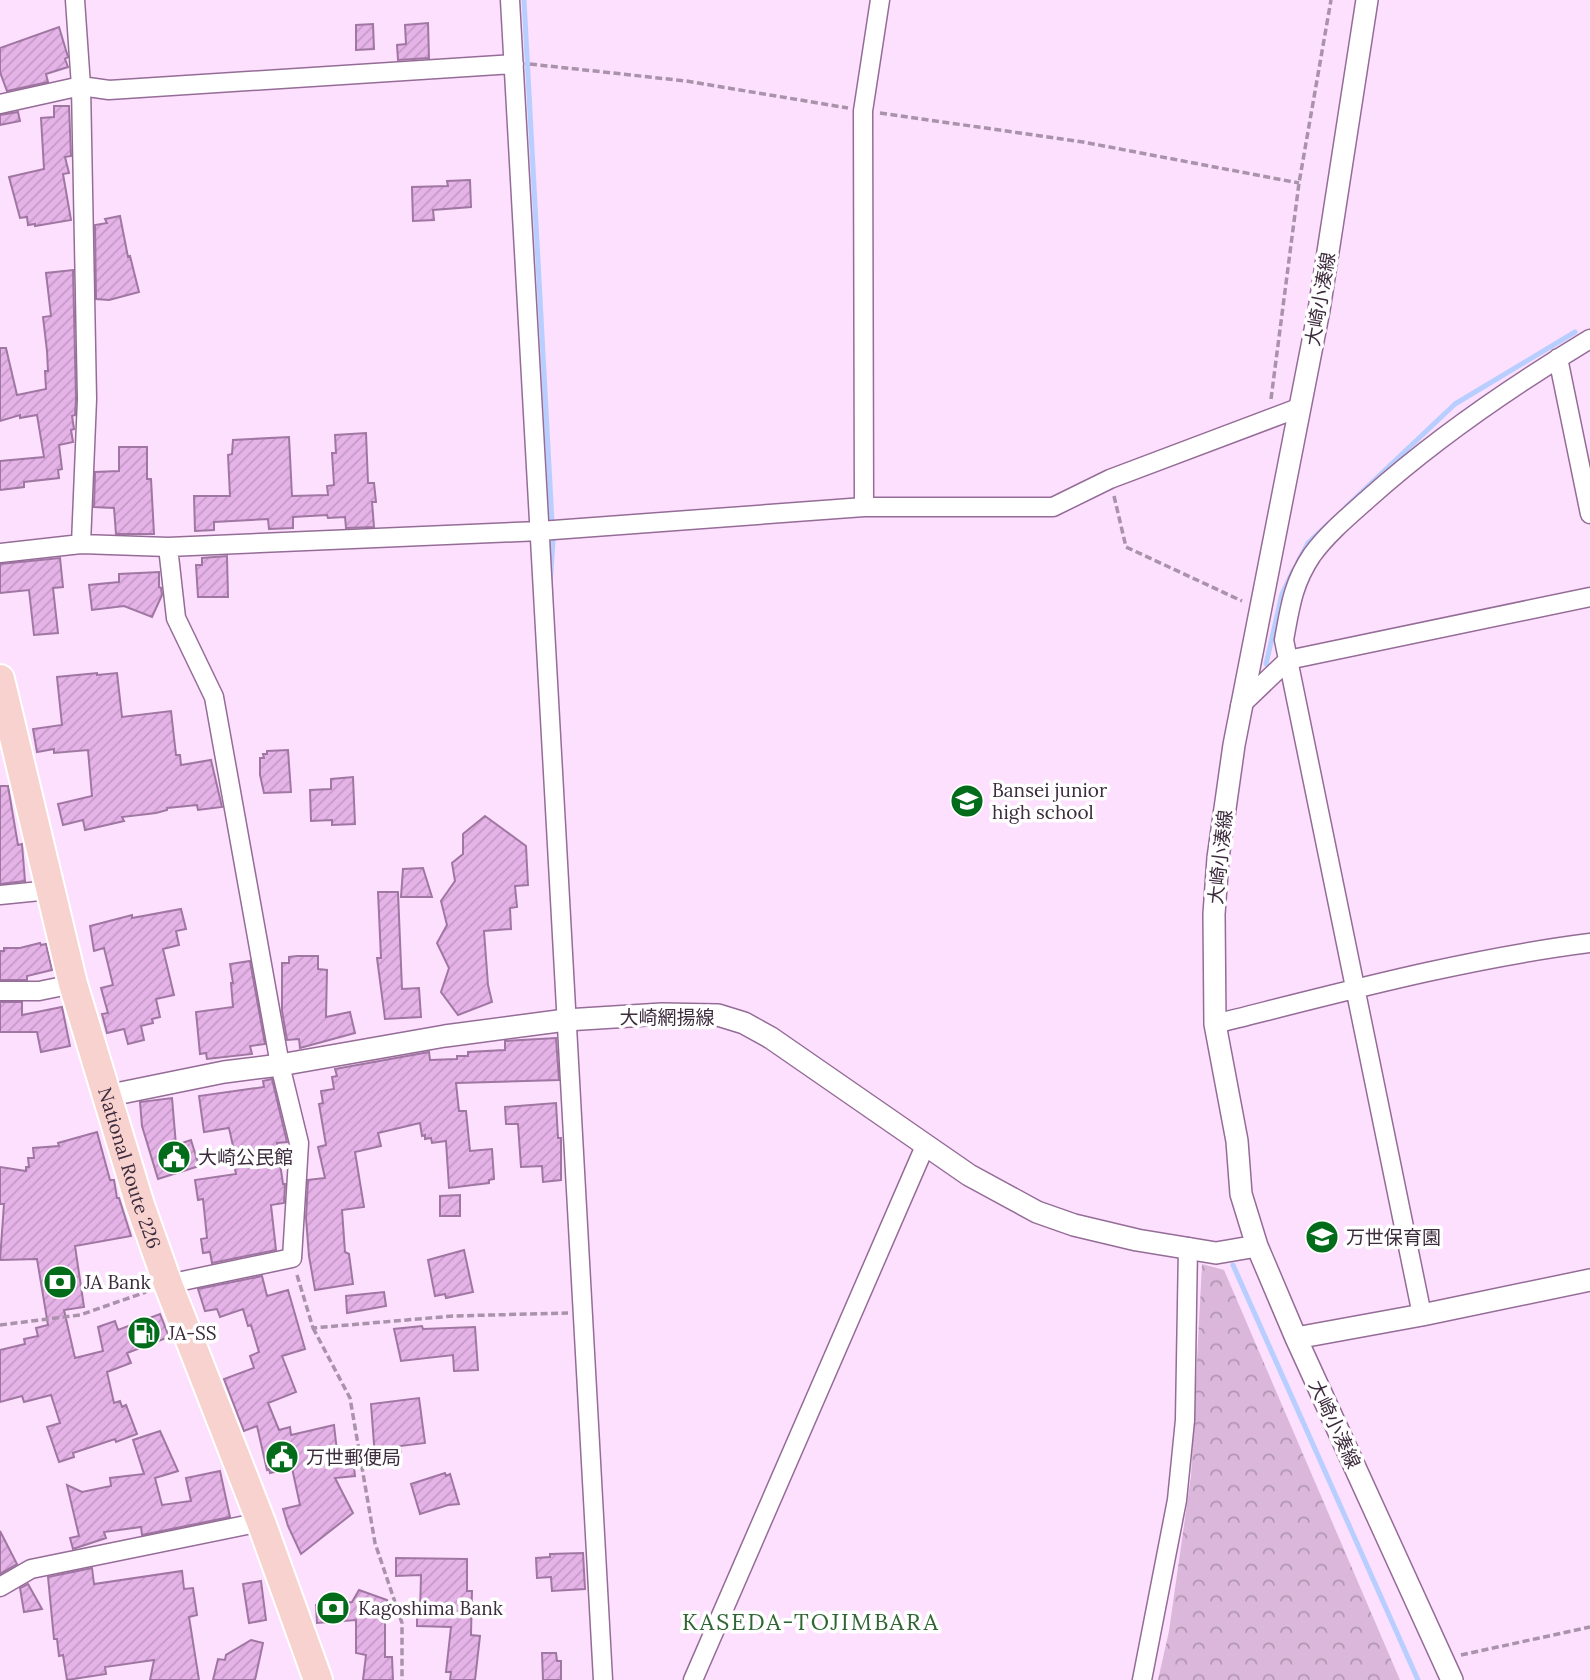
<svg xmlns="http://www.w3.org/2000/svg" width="1590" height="1680" font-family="Lora,'Noto Sans JP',serif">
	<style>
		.forest { fill: url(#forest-crowns) }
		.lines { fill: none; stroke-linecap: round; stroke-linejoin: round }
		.stream { stroke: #b7cefe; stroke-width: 5 }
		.building { fill: url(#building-hatch); stroke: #a076a2; stroke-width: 2 }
		.minor-casing { stroke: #956c97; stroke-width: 21 }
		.tertiary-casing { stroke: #956c97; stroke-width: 24 }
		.trunk-casing { stroke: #fff; stroke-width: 32 }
		.path { stroke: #aa92ab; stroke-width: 3.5; stroke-dasharray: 7 3.5; stroke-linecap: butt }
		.minor { stroke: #fff; stroke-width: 18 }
		.tertiary { stroke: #fff; stroke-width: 21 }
		.trunk { stroke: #f8d2ce; stroke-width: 28 }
		.labels { text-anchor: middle; stroke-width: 7; stroke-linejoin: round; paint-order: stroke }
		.street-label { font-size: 19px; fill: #3d2b3e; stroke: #fff }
		.poi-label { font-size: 19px; fill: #3d2b3e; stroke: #fff; text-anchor: start }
		.quarter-label { font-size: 23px; letter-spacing: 2px; fill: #2e6532; stroke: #fff }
	</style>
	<defs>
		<pattern id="forest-crowns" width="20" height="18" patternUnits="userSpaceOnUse" patternTransform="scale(1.75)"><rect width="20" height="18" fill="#dab7db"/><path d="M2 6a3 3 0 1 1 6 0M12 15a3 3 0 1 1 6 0" fill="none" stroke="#b295b3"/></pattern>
		<pattern id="building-hatch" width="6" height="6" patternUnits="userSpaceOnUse" patternTransform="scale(1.75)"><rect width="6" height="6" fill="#e5b3e7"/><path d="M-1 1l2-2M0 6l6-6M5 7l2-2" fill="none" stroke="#c59ac7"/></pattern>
	</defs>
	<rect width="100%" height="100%" fill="#fce0fd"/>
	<path class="forest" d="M1202 1264 1224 1270 1400 1680H1158L1169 1631 1191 1476Z"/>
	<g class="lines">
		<path class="stream" d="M524 0 553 541 550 585
			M1346 507 1455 404 1575 332
			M1298 562 1308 543 1328 524
			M1266 664 1282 594 1293 571
			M1233 1265 1418 1680"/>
	</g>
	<path class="building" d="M428 23 429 58 398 60 397 45 406 44 405 25Z
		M373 24 374 49 356 50V25Z
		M59 27 68 57 65 59 68 67 46 74 48 82 7 91 0 72V48Z
		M54 106H69L71 156 65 157 69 173 63 174 71 220 35 226V224L28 225 27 217 20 218 9 177 44 169 41 118 54 117Z
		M18 112 20 121 0 125V115Z
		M470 180 471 207 433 210 434 220 413 221 412 187 448 186 447 181Z
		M120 216 128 257 130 256 139 292 109 300 96 299 95 225 107 223 105 219Z
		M73 270 76 399 75 415 72 416 74 429 71 430 73 442 59 445 62 469 58 470 59 478 24 482V487L0 490V461L44 457 37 415 20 418V415L0 421V348H6L17 395 46 389 45 371H48L47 351 43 317 51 316 46 273Z
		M366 433 368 483H374L376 502H372L374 527 346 528 345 517 328 518 327 515 293 517V528L269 529 268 519 214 522V530L195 531 194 496H230L228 455 232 454 233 440 289 437 292 496 328 495 327 486 334 485 332 453H336L335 435Z
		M119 447H147V479H151L154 534H116L114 508 94 507 95 472 119 471Z
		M227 556 228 597H198L196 565H202V558Z
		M60 558 63 587 53 588 58 633 34 635 29 590 0 593V564Z
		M159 572V587L161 588 162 595 152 617 124 606 92 610 89 585 119 582V574Z
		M97 673V675L117 673 122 717 171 711 176 755H180L181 765 211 760 222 807 198 810 197 805 167 808V810L156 813 122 817 124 821 85 830 83 820 63 825 58 804 92 796 88 750 54 753V749L37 752 33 729 62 725 57 677Z
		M288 750 291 792 264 793 260 775V758H264L263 754H267V751Z
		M353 777 355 824 332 825V820L311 821 310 790 331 789V779Z
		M0 786H8L18 845 22 844 25 881 0 884Z
		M485 816 526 846 528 885 515 886 517 907 510 908 511 929 484 931 488 985 492 1002 458 1015 441 992 449 968 437 943 447 925 441 901 455 881 452 863 463 854V834Z
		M423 868 432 897H401L403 869Z
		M378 892H398L402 989 419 988 421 1017 385 1019 377 958H381Z
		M181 909 186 929 176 931 179 945 163 949 174 995 156 999 160 1017 152 1019 153 1023 141 1026 144 1040 128 1044 124 1029 107 1033 102 1014 108 1013 101 988 113 985 104 948 94 951 90 926 132 915V918Z
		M40 943 41 945 46 944 52 970 27 976V980H0V951H4V948H20Z
		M297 956H318V969L327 970 326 1017 350 1012 355 1033 300 1048 299 1039 287 1040 282 1011V963H289V957Z
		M250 961 265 1044 250 1046 252 1054 207 1059 206 1053 200 1054 196 1012 233 1007 231 983H233L230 964Z
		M0 1002H22V1015L62 1007 70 1046 41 1052 37 1032H0Z
		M556 1038 559 1080 456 1083 459 1111H466L470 1151 492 1149 494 1179 489 1180V1183L449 1188 446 1141 432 1143 431 1138 425 1139V1135L422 1136 420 1123 378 1133 381 1146 355 1152 364 1207 342 1210 345 1252 349 1254 353 1284 315 1290 309 1256 306 1218 308 1180 325 1178 318 1147 326 1145 319 1104 323 1103 321 1091 334 1089 332 1077 337 1076 335 1069 429 1052 430 1060 457 1059V1056H468V1052L505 1050V1041Z
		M272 1079 287 1142 277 1143 283 1184H285L284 1203 271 1205 276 1250 212 1263 210 1252 203 1253 201 1239 207 1238 203 1199 198 1200 195 1180 236 1174 232 1155H235L229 1128 204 1132 199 1096 264 1087 263 1081Z
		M172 1098 176 1145 191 1140 199 1166 158 1179 142 1126 140 1102Z
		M556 1103 558 1138H561V1180L543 1182 542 1166 521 1167 518 1124H506L505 1107Z
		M97 1132 110 1180H114L117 1198H119L131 1236 75 1246 84 1307 64 1310 75 1358 103 1351 98 1327 115 1321 118 1330 160 1314 169 1337 127 1353 131 1363 107 1372 114 1403 120 1401 122 1407 126 1405 137 1434 116 1442 115 1439 73 1453 74 1457 59 1462 47 1427 60 1423 51 1395 24 1402 22 1396 0 1402V1350L25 1344 24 1339 38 1336 36 1328 48 1325 37 1259 0 1260 4 1204H0V1167L26 1171V1167H29L28 1158H34L33 1148 59 1146 58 1143Z
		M460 1195V1216H440V1196Z
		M464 1250 473 1292 446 1298 445 1294 435 1296 428 1260Z
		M262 1276 267 1296 288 1290 305 1349 282 1356 296 1392 268 1403 279 1430 290 1427 291 1435 334 1425 338 1460 353 1458 355 1476 335 1478 353 1513 301 1554 288 1526 283 1509 300 1505 292 1468 270 1473 269 1469 267 1470 257 1426 244 1431 224 1379 254 1368 250 1356 259 1352 251 1325 248 1326 243 1309 220 1317 217 1309 205 1311 198 1289Z
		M384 1292 386 1306 347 1313 346 1296Z
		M422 1326 423 1329 475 1327 478 1370 454 1371 453 1355 401 1361 394 1329Z
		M419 1398 425 1443 400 1446 401 1455 375 1457 371 1404Z
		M160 1431 178 1471 155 1478 162 1505 191 1501 186 1478 220 1471 230 1517 142 1535 141 1527 104 1532 106 1538 73 1549 70 1538 79 1536 67 1485 82 1492 111 1486 110 1478 144 1474 133 1440Z
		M445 1473 446 1476 450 1474 459 1504 448 1505 420 1514 411 1484Z
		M0 1531 17 1564 0 1574Z
		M583 1553 585 1589 552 1591 551 1577 537 1578 536 1558 550 1557V1554Z
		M396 1558 467 1559V1591H472L471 1635 480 1636 475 1680H450L451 1672H446L451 1627 417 1626V1612H420L421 1575 396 1576Z
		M92 1568 94 1584 182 1571 184 1589 193 1588 197 1615 189 1617 199 1680H150L154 1660 105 1667 106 1674 67 1680 63 1655 59 1656 57 1639H54L48 1577Z
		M261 1581 266 1620 249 1623 243 1584Z
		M28 1584 42 1609 24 1612 20 1588Z
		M359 1590 387 1600 392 1617 385 1619V1657H392L393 1680H363L366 1655 356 1653V1620L317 1623 316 1605 352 1602Z
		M251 1640 263 1643 255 1680H213L218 1659 225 1660 226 1655Z
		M542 1653H556L557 1661H561V1680H543Z"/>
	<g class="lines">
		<defs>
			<path id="minor" d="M75 0 81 86 87 399 81 544
				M510 0C539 560 575 1120 603 1680
				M0 104 81 86 109 90 514 64
				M1558 358 1590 514
				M864 507 863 111 880 0
				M168 547 176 618 214 697 280 1065 299 1143 292 1258 168 1284
				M0 553 81 544 168 547 540 531 864 507H1053L1110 479 1301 407
				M1240 706 1288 660 1590 597
				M0 895 50 890
				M0 991H39L73 984
				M1215 1024C1339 993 1463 959 1590 943
				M1422 1315 1284 640C1290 607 1293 583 1312 555 1327 534 1350 515 1369 498 1436 438 1512 386 1590 339
				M0 1587 31 1569 261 1522
				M693 1680 925 1146
				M1142 1680 1177 1500 1185 1420 1188 1247"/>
			<path id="tertiary" d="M1367 0 1319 310 1234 745 1218 858 1214 914 1215 1024 1237 1141 1241 1194 1257 1246 1296 1338 1452 1680
				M106 1096 224 1072 280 1065 445 1036 566 1020 662 1014 718 1015 744 1023 771 1038 969 1175 1037 1212 1074 1225 1137 1240 1216 1253 1257 1246
				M1296 1338 1422 1315 1590 1280"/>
			<g id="trunk">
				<path id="s1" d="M0 679 73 984 140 1205 168 1284 261 1522 318 1680"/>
			</g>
		</defs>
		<use href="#minor" class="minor-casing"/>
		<use href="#tertiary" class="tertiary-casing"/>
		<use href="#trunk" class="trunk-casing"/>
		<path class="path" d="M530 64 686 81 848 108
			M880 113 1083 142 1299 183
			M1271 399 1299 183 1331 0
			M1114 496 1126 547 1242 601
			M297 1275 313 1328 453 1316 568 1313
			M0 1325 80 1315 146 1292
			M313 1328 350 1398 375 1543 402 1623V1680
			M1461 1655 1590 1627"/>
		<use href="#minor" class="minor"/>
		<use href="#tertiary" class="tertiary"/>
		<use href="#trunk" class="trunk"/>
	</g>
	<defs>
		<symbol id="school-disc" viewBox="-11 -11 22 22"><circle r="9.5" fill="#026c1b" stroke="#fff"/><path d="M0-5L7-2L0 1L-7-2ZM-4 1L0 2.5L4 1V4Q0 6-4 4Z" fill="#fff"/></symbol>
		<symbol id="civic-disc" viewBox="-11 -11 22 22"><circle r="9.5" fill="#026c1b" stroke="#fff"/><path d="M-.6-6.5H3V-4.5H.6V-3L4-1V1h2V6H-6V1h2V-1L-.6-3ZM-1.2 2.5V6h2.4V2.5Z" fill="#fff"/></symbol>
		<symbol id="bank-disc" viewBox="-11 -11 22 22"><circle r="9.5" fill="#026c1b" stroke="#fff"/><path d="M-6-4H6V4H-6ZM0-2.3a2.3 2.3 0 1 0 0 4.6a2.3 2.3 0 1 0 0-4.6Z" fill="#fff"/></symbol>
		<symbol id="fuel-disc" viewBox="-11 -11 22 22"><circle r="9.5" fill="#026c1b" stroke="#fff"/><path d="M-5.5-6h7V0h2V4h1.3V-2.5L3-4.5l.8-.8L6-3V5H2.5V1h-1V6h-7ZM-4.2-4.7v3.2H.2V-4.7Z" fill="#fff"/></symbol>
	</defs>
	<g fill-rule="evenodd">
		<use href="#school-disc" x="948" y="782" width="38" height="38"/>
		<use href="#civic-disc" x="155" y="1138" width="38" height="38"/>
		<use href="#school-disc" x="1303" y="1218" width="38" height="38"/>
		<use href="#bank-disc" x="41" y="1263" width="38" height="38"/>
		<use href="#fuel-disc" x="125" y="1314" width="38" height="38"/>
		<use href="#civic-disc" x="263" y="1438" width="38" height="38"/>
		<use href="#bank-disc" x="314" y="1589" width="38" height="38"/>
	</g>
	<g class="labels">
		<g class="street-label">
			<text transform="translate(1320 299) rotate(-80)" y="7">大崎小湊線</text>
			<text transform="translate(1220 857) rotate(-84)" y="7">大崎小湊線</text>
			<text x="667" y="1024">大崎網揚線</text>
			<text dy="7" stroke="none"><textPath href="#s1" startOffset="506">National Route 226</textPath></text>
			<text transform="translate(1335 1424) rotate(65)" y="7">大崎小湊線</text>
		</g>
		<g class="poi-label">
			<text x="992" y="797">Bansei junior<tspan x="992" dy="22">high school</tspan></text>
			<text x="198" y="1164">大崎公民館</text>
			<text x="1346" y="1244">万世保育園</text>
			<text x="84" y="1289">JA Bank</text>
			<text x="168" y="1340">JA-SS</text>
			<text x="306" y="1464">万世郵便局</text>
			<text x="358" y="1615">Kagoshima Bank</text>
		</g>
		<g class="quarter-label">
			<text x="811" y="1630">KASEDA-TOJIMBARA</text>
		</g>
	</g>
</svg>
